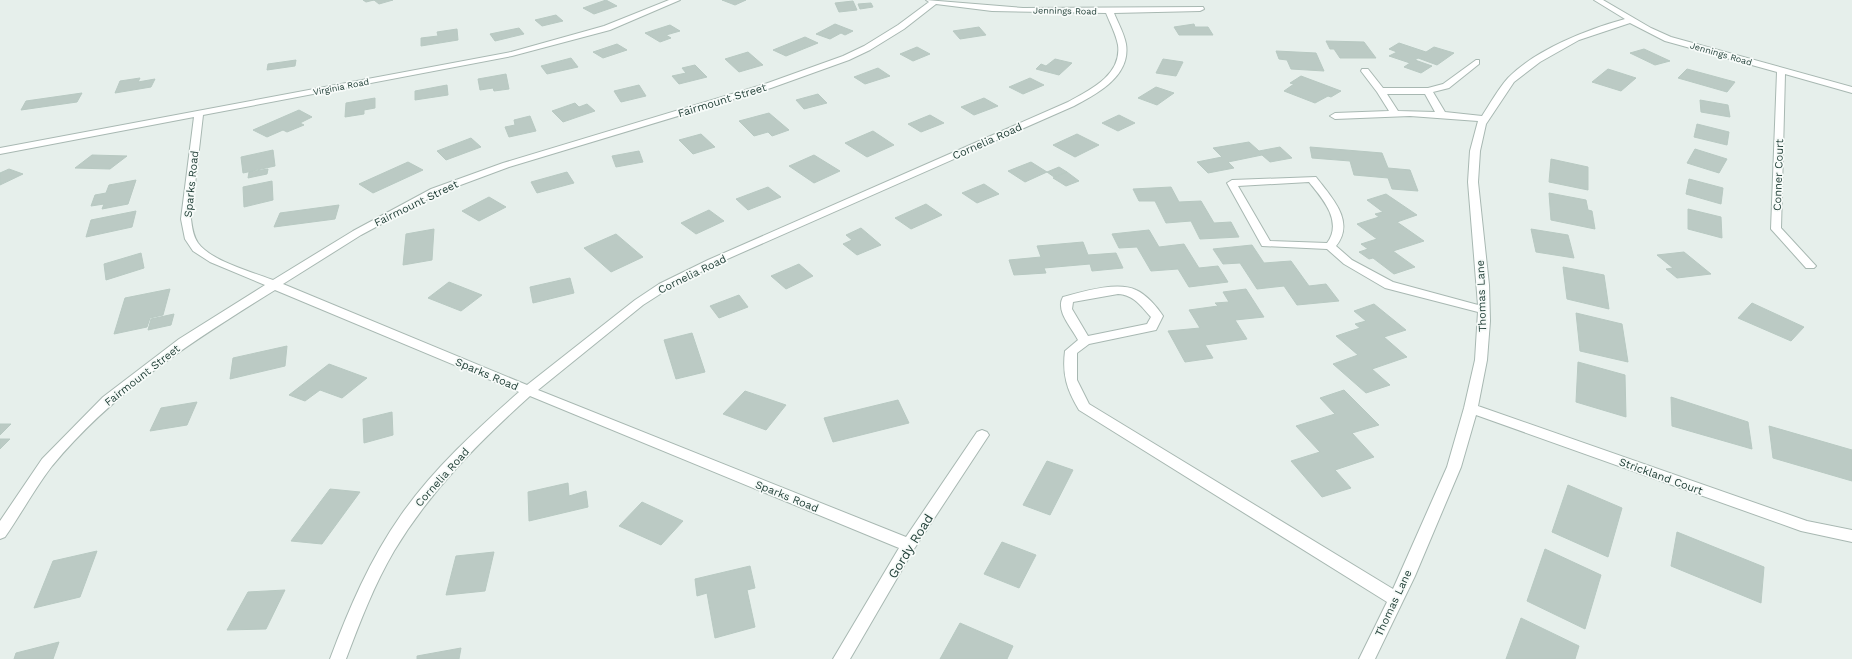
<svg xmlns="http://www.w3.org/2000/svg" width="1852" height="659" font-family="'Work Sans',sans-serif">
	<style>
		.building { fill: #bbcac4; stroke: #b8c9c2 }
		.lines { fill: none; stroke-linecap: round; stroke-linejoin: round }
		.minor-casing { stroke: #a8b8b2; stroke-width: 2 }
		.minor { fill: #fff; fill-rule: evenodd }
		.labels { text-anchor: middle; stroke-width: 3.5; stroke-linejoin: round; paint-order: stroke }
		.far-street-label { font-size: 9px; fill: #24423a; stroke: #f7fbf9 }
		.street-label { font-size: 11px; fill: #24423a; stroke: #f7fbf9 }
		.near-street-label { font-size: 13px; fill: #24423a; stroke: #f7fbf9 }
	</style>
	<rect width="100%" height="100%" fill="#e6efeb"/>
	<path class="building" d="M363 0H393L379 4 374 0 366 2Z
		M606 0 617 6 594 14 583 8Z
		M722 0H746L735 5Z
		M853 1 857 10 839 12 835 3Z
		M871 3 873 7 860 9 858 4Z
		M556 15 563 21 542 26 535 20Z
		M835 24 853 31 845 35 841 33 830 39 816 34Z
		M1194 24 1195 27H1208L1213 35H1179L1174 27Z
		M670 25 680 31 666 35 671 38 660 42 645 33Z
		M979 27 986 35 960 39 953 31Z
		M519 28 524 34 495 41 490 34Z
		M457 29 458 40 421 46V38L438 36 437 32Z
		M805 37 818 43 786 56 773 50Z
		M1326 41 1364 42 1376 58H1340L1334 49H1330Z
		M1399 43 1426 52 1434 47 1454 53 1437 65 1418 58 1415 60 1432 66 1421 73 1404 67 1410 63 1389 56 1397 52 1389 49Z
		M617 44 627 50 603 58 593 52Z
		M917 47 930 54 913 61 900 54Z
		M1644 49 1670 61 1655 65 1630 53Z
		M1276 51 1316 53 1324 71 1291 69 1287 60 1279 59Z
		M748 52 763 65 739 72 725 59Z
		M571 58 578 67 547 74 541 66Z
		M1055 59 1072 63 1059 75 1036 69 1041 64 1046 66Z
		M1163 59 1183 62 1176 76 1156 73Z
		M296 60 295 66 267 70 268 64Z
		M695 65 707 77 679 84 672 76 686 73 682 68Z
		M878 68 890 76 865 84 854 77Z
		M1608 69 1636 78 1621 91 1592 82Z
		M1687 69 1735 82 1727 92 1678 78Z
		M506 74 509 89 494 91 493 88 480 90 478 79Z
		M1301 76 1341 91 1331 97 1328 96 1315 103 1284 91 1294 84 1290 83Z
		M140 78 138 82 155 79 151 87 115 93 120 81Z
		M1030 78 1044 85 1023 94 1009 87Z
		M447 85 448 95 415 100V91Z
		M639 85 646 96 621 102 614 91Z
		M1156 87 1174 93 1157 105 1138 98Z
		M82 93 77 102 21 110 26 101Z
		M818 94 827 103 804 109 796 100Z
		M375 98V108L364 110V114L345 117 346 103Z
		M984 98 998 106 974 115 961 107Z
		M1700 100 1728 105 1730 117 1701 112Z
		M575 103 579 107 587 104 595 111 563 122 552 111Z
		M299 110 312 117 300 123 304 125 287 132 283 130 267 137 253 130Z
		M769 113 789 130 772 136 768 132 754 136 739 121Z
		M930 115 944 123 921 132 908 124Z
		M1119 115 1135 123 1118 131 1102 123Z
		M530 116 536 131 509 137 505 127 515 125 514 120Z
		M1697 124 1729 132 1727 145 1694 137Z
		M873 131 894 145 867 157 845 143Z
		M701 134 715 147 693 154 679 140Z
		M1077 134 1099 145 1075 157 1053 145Z
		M471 138 481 147 446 160 437 151Z
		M1249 142 1259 151 1280 147 1292 158 1270 162 1262 155 1228 162 1234 168 1208 173 1197 162 1222 157 1213 148Z
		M1310 147 1382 153 1388 168 1410 170 1418 191 1392 189 1388 178 1354 175 1350 161 1312 158Z
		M1695 149 1727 159 1719 173 1687 163Z
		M273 150 275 166 243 173 241 157Z
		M639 151 643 162 616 167 612 156Z
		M92 155 127 156 110 169 75 168Z
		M814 155 840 171 814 183 789 166Z
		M1551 159 1588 167V190L1549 182Z
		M408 162 423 170 373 193 359 184Z
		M1031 162 1047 172 1025 182 1008 171Z
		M1059 167 1067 172 1054 177 1047 172Z
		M9 169 23 174 0 185V173Z
		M268 169 267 174 248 178 249 172Z
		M567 172 574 183 537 193 531 182Z
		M1067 172 1079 181 1066 186 1053 178Z
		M1689 179 1723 188 1721 204 1686 194Z
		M136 180 128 204 102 209 104 204 91 206 95 195 106 193 109 185Z
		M272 181 273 200 244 207 243 187Z
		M984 184 999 194 977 203 962 193Z
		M768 187 781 197 748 210 736 199Z
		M1171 187 1179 202 1201 201 1214 223 1231 222 1239 237 1200 239 1191 221 1166 223 1155 201H1139L1133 189Z
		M1549 193 1586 200 1588 210 1592 211 1595 229 1551 220Z
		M1386 194 1417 215 1397 222 1424 241 1393 251 1415 267 1394 274 1373 258 1369 259 1359 252 1368 249 1361 244 1377 239 1357 224 1379 217 1375 214 1383 212 1367 200Z
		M489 197 506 207 479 221 462 211Z
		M926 204 942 215 911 229 895 218Z
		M339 205 335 219 274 227 280 213Z
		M1688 209 1721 217 1722 238 1688 229Z
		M709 210 724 221 696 234 681 223Z
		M136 211 132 227 86 237 91 220Z
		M861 228 881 245 857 255 843 244 852 240 846 235Z
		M434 229 432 260 403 265 406 234Z
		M1531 229 1568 235 1574 258 1536 252Z
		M1149 230 1159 247 1184 244 1199 268 1218 266 1228 282 1189 287 1178 269 1151 271 1137 247 1119 248 1112 234Z
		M616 234 643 257 611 272 584 248Z
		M1083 242 1088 255 1116 253 1123 268 1092 271 1090 264 1044 268 1046 273 1014 275 1009 260 1041 257 1037 246Z
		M1252 245 1264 263 1291 261 1309 286 1326 284 1339 301 1297 305 1284 286 1257 289 1240 263 1223 264 1213 249Z
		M1684 252 1711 274 1677 278 1666 269 1673 268 1657 255Z
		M141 253 144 268 106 280 104 264Z
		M799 264 813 276 786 289 771 276Z
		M1563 267 1604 275 1609 309 1567 299Z
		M570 278 574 293 533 303 530 287Z
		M449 282 482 295 461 311 428 298Z
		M170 289 163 315 150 318 147 327 114 334 125 298Z
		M1246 289 1264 317 1235 320 1247 339 1205 345 1213 358 1185 362 1168 331 1200 328 1189 310 1218 306 1215 303 1229 302 1223 292Z
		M739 295 748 307 719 318 710 306Z
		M1752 303 1804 327 1791 341 1738 318Z
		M1374 304 1406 330 1384 337 1407 357 1372 369 1390 385 1366 393 1333 364 1358 355 1336 336 1360 328 1355 324 1366 321 1354 311Z
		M1576 313 1622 324 1628 362 1580 351Z
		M174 314 171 325 148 330 151 319Z
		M692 333 705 372 676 379 664 340Z
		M287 346 285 366 230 379 233 358Z
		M1578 362 1625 375 1626 417 1576 402Z
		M329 364 367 378 342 398 320 390 305 401 289 395Z
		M1344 390 1379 425 1352 433 1374 457 1335 470 1351 488 1322 497 1291 461 1320 452 1296 426 1335 414 1320 398Z
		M745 391 786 405 766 430 723 414Z
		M1671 397 1748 422 1752 449 1672 426Z
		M898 400 909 423 833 442 824 418Z
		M197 402 187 425 150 431 161 408Z
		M392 412 393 435 364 443 363 419Z
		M0 424H11L0 435Z
		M1769 426 1852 450V481L1773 458Z
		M0 439H10L0 449Z
		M1047 461 1073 470 1050 515 1023 505Z
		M568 483 569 496 586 491 588 507 529 521 528 492Z
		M1568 485 1622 508 1608 557 1552 532Z
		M330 489 360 492 322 544 291 541Z
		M642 502 683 521 661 545 619 526Z
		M1677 532 1764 567 1761 603 1671 566Z
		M1002 542 1036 555 1019 588 984 574Z
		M1545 549 1601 575 1585 629 1527 601Z
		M97 551 80 597 34 608 53 561Z
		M494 552 485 591 446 595 456 556Z
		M750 566 755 588 747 590 755 627 715 638 707 593 697 596 695 579Z
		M285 590 266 629 227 630 248 592Z
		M1521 618 1579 646 1575 659H1506Z
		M960 623 1013 646 1007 659H940Z
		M59 642 53 659H14L16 653Z
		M461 648 459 659H417V656Z"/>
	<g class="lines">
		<defs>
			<path id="minor" d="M669 0H680L610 30 512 56 203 115 191 219C192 227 193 236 198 243 211 261 252 272 273 280L353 231 431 189 503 163 765 84 843 56 864 46 898 25 929 2 926 0 1023 8 1203 7 1204 9 1200 11 1114 13C1118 23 1124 33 1126 44 1131 76 1097 94 1074 106L716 264 668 289 643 305 538 390 906 537 977 432 982 430 987 432 989 435 987 438 914 549 850 659H833L899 548 530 396C479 442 430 491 394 551 374 585 360 622 346 659H330C349 608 370 559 401 515 434 468 477 429 519 392L275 290C193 341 115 390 52 466 35 488 21 514 5 537L0 539V521L42 459 103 397 179 339 265 285 210 262 193 251 185 239 181 219 194 117 0 154V148L511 52 604 26ZM936 4 992 11 1106 13C1110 23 1116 34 1118 45 1122 75 1090 90 1068 102L708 260 659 284 635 300 527 385 283 284 361 235 439 193 509 167 771 88 849 60 870 50 904 29Z
				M1594 0H1603L1651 28 1671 37 1852 87V93L1785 74 1781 228 1816 266 1814 268H1806L1771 229 1777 72 1665 41 1630 23 1579 40 1540 62 1514 82 1486 124 1480 151 1478 182 1489 285 1490 321 1487 360 1478 406 1807 521 1852 530V542L1801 531 1476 415 1461 467 1415 576 1375 659H1359L1387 602 1079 410C1067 390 1062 375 1065 351L1078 340C1072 328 1055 311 1063 297 1082 292 1117 281 1136 290 1146 294 1158 308 1163 316L1156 330 1089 344 1077 353V380L1089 404 1393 589 1447 467 1464 408 1475 360 1478 312 1385 288 1344 264 1327 249 1262 246 1227 183 1232 180 1316 177C1331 197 1356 221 1336 246L1352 260 1393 282 1478 305 1468 182 1470 151 1478 121 1410 116 1335 119 1330 116 1335 113 1389 111 1377 92 1361 71 1362 69H1368L1383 88H1428L1443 84 1476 60H1479V64L1449 88 1433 92 1445 112 1482 116C1490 104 1498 89 1508 78 1535 50 1588 29 1625 19ZM1387 94H1425L1435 112 1398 111ZM1309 182C1323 199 1343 222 1327 243L1270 241 1238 186ZM1118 294C1134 295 1141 306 1151 317L1147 324 1088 336 1072 309 1073 302Z"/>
		</defs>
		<use href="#minor" class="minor-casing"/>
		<use href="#minor" class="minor"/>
	</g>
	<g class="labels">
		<g class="far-street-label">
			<text transform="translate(1065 11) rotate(1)" y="3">Jennings Road</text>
			<text transform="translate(1721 54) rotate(16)" y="3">Jennings Road</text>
			<text transform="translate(341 87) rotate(-11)" y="3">Virginia Road</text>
		</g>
		<g class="street-label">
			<text transform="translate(722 100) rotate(-17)" y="4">Fairmount Street</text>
			<text transform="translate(987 141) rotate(-24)" y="4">Cornelia Road</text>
			<text transform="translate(1778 175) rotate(-88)" y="4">Conner Court</text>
			<text transform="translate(191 184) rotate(-84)" y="4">Sparks Road</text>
			<text transform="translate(416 203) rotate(-26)" y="4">Fairmount Street</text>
			<text transform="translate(692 274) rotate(-26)" y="4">Cornelia Road</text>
			<text transform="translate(1481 296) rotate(-92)" y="4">Thomas Lane</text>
			<text transform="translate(487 374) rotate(23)" y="4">Sparks Road</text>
			<text transform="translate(142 375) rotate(-38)" y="4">Fairmount Street</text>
			<text transform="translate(1661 476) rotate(20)" y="4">Strickland Court</text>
			<text transform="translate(442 477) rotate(-48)" y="4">Cornelia Road</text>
			<text transform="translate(787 496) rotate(22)" y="4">Sparks Road</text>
			<text transform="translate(1393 603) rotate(-65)" y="4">Thomas Lane</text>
		</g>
		<g class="near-street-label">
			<text transform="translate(910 546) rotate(-58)" y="5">Gordy Road</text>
		</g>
	</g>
</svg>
